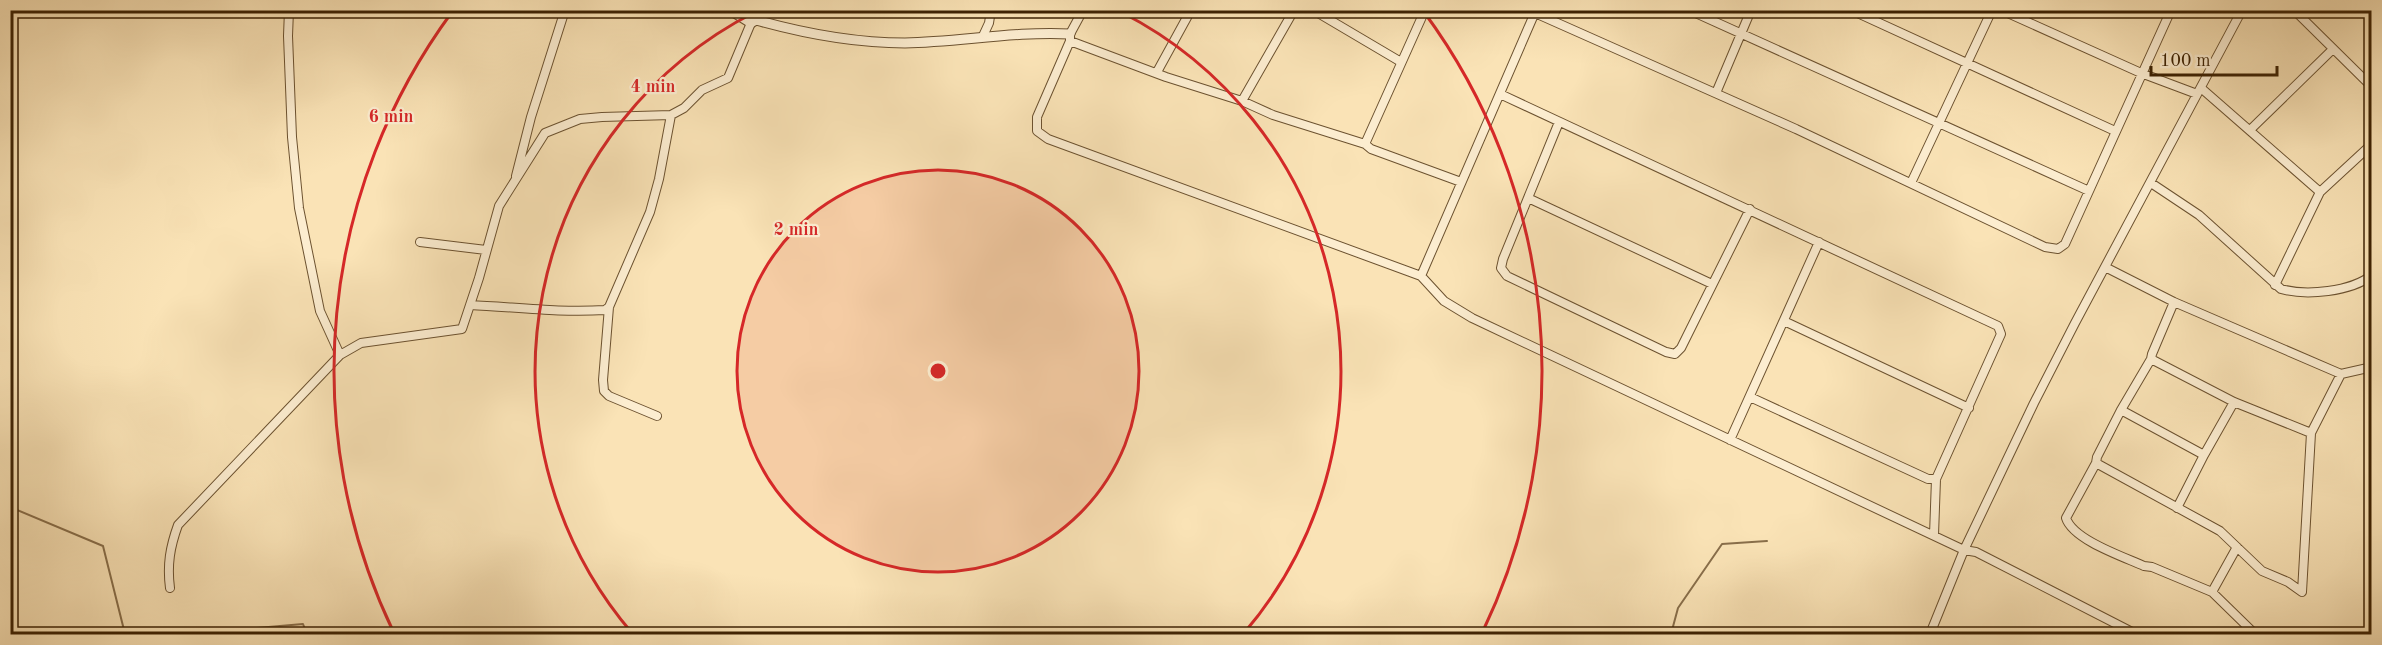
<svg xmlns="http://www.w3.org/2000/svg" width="2382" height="645" font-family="'Old Standard TT',serif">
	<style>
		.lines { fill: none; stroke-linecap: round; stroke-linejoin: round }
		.stream { stroke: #886e4a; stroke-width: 2 }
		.minor-casing { stroke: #6c5230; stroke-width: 10 }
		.tertiary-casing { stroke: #6c5230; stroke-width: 11 }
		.minor { stroke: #fcedd0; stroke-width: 8 }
		.tertiary { stroke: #fcedd0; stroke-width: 9 }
		.ring { fill: none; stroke: #d62828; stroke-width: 3 }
		.centre { fill: #d62828; stroke: #fcedd0; stroke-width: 3 }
		.ring-label { font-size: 18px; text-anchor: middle; font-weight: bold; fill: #d62828; stroke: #fcedd0; stroke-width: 4.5; stroke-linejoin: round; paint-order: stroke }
	</style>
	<rect width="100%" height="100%" fill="#fae3b6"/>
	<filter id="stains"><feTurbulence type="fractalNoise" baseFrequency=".00333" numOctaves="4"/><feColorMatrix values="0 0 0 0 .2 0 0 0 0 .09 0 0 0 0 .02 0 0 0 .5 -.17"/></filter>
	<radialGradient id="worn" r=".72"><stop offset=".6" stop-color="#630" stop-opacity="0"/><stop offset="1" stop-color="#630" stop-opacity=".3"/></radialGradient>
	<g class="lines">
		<path class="stream" d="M10 507 103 546 125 634
			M187 634 303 624 307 634
			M1671 634 1678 608 1722 544 1767 541"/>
		<defs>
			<path id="minor" d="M289 10 288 36 292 137 299 208 320 311 340 355
				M1083 10 1070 34V41L1037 117V131L1048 139 1421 276 1444 301 1472 318 1964 550 2034 403 2075 323 2242 10
				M1313 10 1401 62
				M1689 10 2089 191
				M1851 10 2115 131
				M2001 10 2141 73 2197 94
				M2294 10 2372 87
				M1535 13 1796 129 2045 247 2058 249 2065 244 2171 10
				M756 20 759 10
				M983 36 989 23 991 10
				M1070 41 1166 77 1242 101 1273 115 1365 144 1371 149 1461 182
				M1157 72 1191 10
				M2201 88 2320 192
				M1716 93 1751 10
				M1500 94 1998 326 2001 334 1936 479H1928L1750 397
				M1242 101 1294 10
				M1559 122 1503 259 1501 268 1507 276 1666 352 1675 354 1681 348 1750 209
				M2250 130 2333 49
				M1365 144 1425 10
				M516 176 531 117 565 10
				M1911 183 1992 10
				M2151 183 2199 215 2281 289C2306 296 2351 292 2372 275
				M1528 198 1712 284
				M420 242 486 250
				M2105 267 2174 302 2341 374 2372 367
				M1421 276 1536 10
				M2275 285 2320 192 2372 144
				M2174 302 2152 354 2151 359 2121 410 2097 457 2096 463 2066 518C2073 540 2124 557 2144 566L2152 567 2212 592 2255 634
				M470 305C515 307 560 313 605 310L609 307
				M1784 321 1969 408
				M2151 359 2234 402 2311 433
				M2121 410 2204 455
				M657 416 609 396 604 391 603 380 609 307 650 212 659 179 671 115
				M1730 440 1819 242
				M2096 463 2220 531 2262 571 2288 582 2302 592 2311 433 2341 374
				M2177 508 2204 455 2234 402
				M1934 535 1936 479
				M170 588C167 565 170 547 178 525L340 355 361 343 462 329 479 278 499 206 545 133 580 119 602 117 671 115 684 108 702 90 728 78 751 23
				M2212 592 2237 547
				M1930 634 1964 550 1976 552 2136 634"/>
			<path id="tertiary" d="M730 10 751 23 756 20C806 34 853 43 905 43 960 42 1015 31 1070 34"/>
		</defs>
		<use href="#minor" class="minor-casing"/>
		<use href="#tertiary" class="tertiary-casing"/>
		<use href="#minor" class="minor"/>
		<use href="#tertiary" class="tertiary"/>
	</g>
	<circle cx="938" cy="371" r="201" fill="#d62828" fill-opacity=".12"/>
	<g class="ring">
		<circle cx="938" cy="371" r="201"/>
		<path d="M632 633A403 403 0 0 1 755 12M1121 12A403 403 0 0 1 1244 633"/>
		<path d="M393 631A604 604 0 0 1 452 12M1424 12A604 604 0 0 1 1483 631"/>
	</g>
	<circle cx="938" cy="371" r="9" class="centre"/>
	<g class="ring-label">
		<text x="653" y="92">4 min</text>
		<text x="391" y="122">6 min</text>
		<text x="796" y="235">2 min</text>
	</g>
	<rect width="2382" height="645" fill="none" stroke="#fae3b6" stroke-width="36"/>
	<rect x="12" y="12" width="2358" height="621" fill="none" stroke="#3d2203" stroke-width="3"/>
	<rect x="18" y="18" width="2346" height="609" fill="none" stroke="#3d2203" stroke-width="1.5"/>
	<path d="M2151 66v9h126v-9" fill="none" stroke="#3d2203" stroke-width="3"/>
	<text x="2160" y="66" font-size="18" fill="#3d2203" stroke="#fcedd0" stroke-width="4.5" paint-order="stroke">100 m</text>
	<rect width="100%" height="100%" filter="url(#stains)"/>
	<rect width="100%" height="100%" fill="url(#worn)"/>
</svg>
